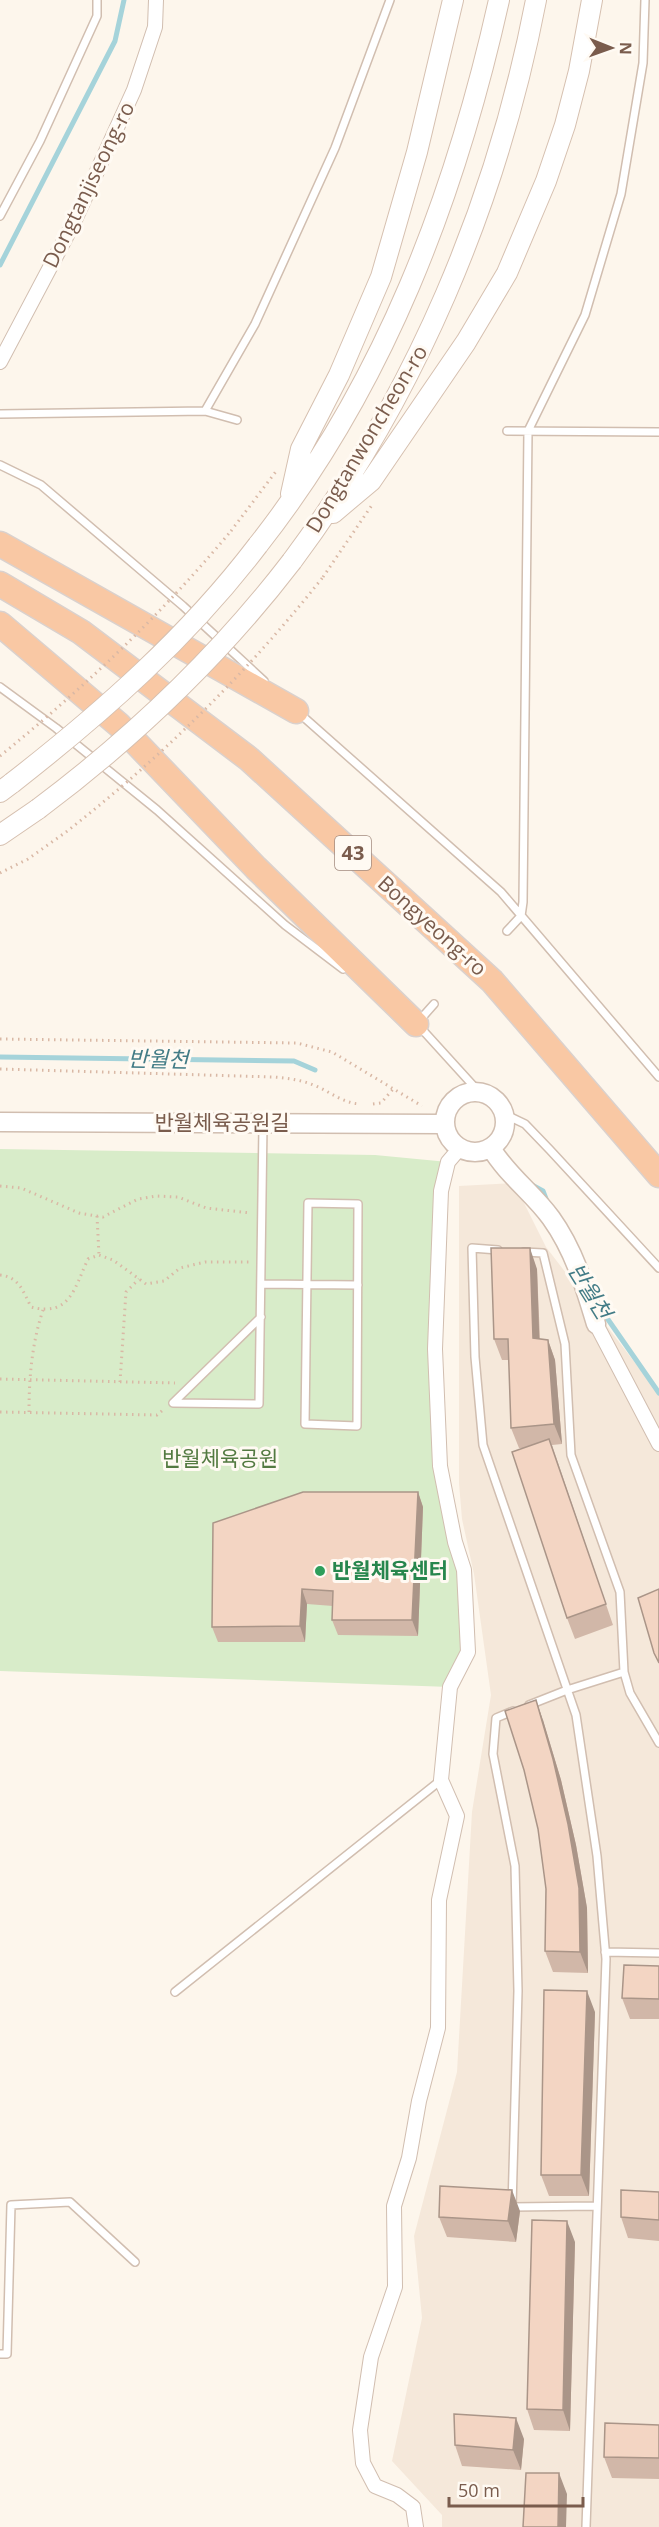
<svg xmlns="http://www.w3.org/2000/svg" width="659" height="2527" font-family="'Open Sans','Noto Sans KR',sans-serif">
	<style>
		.residential { fill: #f5e8da }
		.park { fill: #d8ecc9 }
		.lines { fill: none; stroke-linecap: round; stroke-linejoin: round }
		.stream { stroke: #a5d3da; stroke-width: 5 }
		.service-casing { stroke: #d1beb0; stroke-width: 10 }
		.minor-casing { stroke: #d1beb0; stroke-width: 16 }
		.tertiary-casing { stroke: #d1beb0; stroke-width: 21 }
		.secondary-casing { stroke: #d6c0b0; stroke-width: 22 }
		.trunk-casing { stroke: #dad1cd; stroke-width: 27 }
		.path { stroke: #d9b8a5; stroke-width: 3; stroke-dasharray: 1.5 4.5; stroke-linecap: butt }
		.service { stroke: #fff; stroke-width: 7 }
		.minor { stroke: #fff; stroke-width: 14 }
		.tertiary { stroke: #fff; stroke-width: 18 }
		.secondary { stroke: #fff; stroke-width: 20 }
		.trunk { stroke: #f9c8a4; stroke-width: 24 }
		.secondary-bridge-casing { stroke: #d6c0b0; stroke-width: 22; stroke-linecap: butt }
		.path-bridge { stroke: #d9b8a5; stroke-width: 3; stroke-dasharray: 1.5 4.5; stroke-linecap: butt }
		.secondary-bridge { stroke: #fff; stroke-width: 20 }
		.wall { fill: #d1b7a8 }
		.shaded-wall { fill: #aa9588 }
		.building { fill: #f3d5c3; stroke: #aa9588; stroke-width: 1.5 }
		.leisure-dot { fill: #2e9e5b; stroke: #fffaf3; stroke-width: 2 }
		.labels { text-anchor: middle; stroke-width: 6; stroke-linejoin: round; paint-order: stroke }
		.shield { fill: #fffaf3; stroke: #a28b7f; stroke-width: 1.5 }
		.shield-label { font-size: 20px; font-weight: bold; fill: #7a5c4d }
		.street-label { font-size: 21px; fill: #7a5c4d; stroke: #fffaf3 }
		.park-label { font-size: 21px; fill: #537a41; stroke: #fffaf3 }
		.leisure-label { font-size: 21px; font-weight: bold; fill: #27864d; stroke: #fffaf3; text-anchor: start }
		.water-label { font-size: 22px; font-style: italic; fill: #437c86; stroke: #fffaf3 }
	</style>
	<rect width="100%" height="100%" fill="#fdf6ec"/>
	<path class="residential" d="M514 1183 546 1247 659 1394V2527H442V2515L392 2461 422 2318 414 2236 457 2072 472 1812 491 1695 474 1574 462 1519 459 1483V1186Z"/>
	<path class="park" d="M0 1149 375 1155 448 1162 441 1191 440 1466 455 1542 468 1652 450 1687 0 1671Z"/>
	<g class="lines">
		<path class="stream" d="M0 265 115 41 124 0
			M0 1057 294 1061 315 1070
			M532 1185 543 1191 548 1204
			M598 1305 659 1393"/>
		<defs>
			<path id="service" d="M0 216 40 141 97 16V0
				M205 411 237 420
				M0 414 205 411 255 324 335 148 390 0
				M507 431 659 432
				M0 465 41 485 183 606 264 681
				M0 687 56 728 157 810 285 925 343 969
				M299 713 501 892 659 1077
				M507 931 521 916 523 902 528 431 585 315 621 194 643 63 645 0
				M418 1022 434 1004
				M419 1026 479 1092
				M504 1114 525 1124 550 1150 659 1268
				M308 1203 358 1204 357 1426 305 1424Z
				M498 1250 472 1248 475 1357 483 1445 576 1715 597 1856 606 1959 586 2527
				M524 1252 543 1253 565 1344 571 1455 620 1592 624 1672
				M261 1284 358 1285
				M261 1317 173 1403 259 1404 263 1125
				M529 1705 567 1690 624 1672 630 1693 659 1743
				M513 1711 496 1718 493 1754 515 1866 518 1991 512 2207 597 2206
				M605 1952 659 1953
				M175 1992 441 1780
				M0 2354H7L11 2205 70 2202 135 2262"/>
			<path id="minor" d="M0 362 74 222 134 90 155 27 156 0
				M596 1324 659 1444
				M416 2527 413 2507 397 2495 375 2486 363 2463 360 2430 371 2357 395 2287 394 2206 409 2158 419 2101 438 2028 439 1900 457 1816 441 1780 450 1687 468 1652 464 1570 455 1542 440 1466 435 1349 441 1191 448 1162 460 1148"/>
			<path id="tertiary" d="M445 1122a30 30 0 1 1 60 0a30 30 0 1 1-60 0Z
				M0 1122 445 1124
				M491 1148C507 1175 533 1193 551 1218 574 1250 585 1287 596 1324"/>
			<path id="secondary" d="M291 494 301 449 339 375 381 277 417 152 453 0
				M333 513 371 481 466 342 507 273 546 181 565 125 579 71 592 0
				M258 545C384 385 455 197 499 0
				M292 561C415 396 497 203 536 0
				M0 792 12 783
				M0 835 38 809"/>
			<path id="trunk" d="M0 544 296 711
				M0 584 81 632 249 759 492 981 659 1175
				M0 624 119 725 256 868 416 1024"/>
		</defs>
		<use href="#service" class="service-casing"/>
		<use href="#minor" class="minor-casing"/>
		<use href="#tertiary" class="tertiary-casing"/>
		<use href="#secondary" class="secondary-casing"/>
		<use href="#trunk" class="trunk-casing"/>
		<path class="path" d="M231 531 277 470
			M323 577 372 505
			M0 873 28 859 66 832
			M0 1039 297 1043 332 1052 422 1106
			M0 1069 273 1077C288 1078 302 1080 316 1086 332 1093 343 1103 360 1104
			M373 1104 381 1103 394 1088
			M0 1186 21 1188 79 1213 103 1217 138 1199 156 1196 178 1197 206 1208 251 1213
			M97 1216 99 1255
			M0 1275C19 1277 23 1291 31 1307 70 1317 74 1289 88 1259L99 1255 113 1260 146 1284 164 1281 180 1268 205 1262H251
			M0 1379 175 1383
			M120 1382 126 1292 139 1279
			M0 1412 157 1415 164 1409
			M29 1412C29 1377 32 1343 43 1310"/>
		<use href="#service" class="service"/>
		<use href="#minor" class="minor"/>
		<use href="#tertiary" class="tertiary"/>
		<use href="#secondary" class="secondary"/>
		<use href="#trunk" class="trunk"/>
		<defs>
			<path id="secondary-bridge" d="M12 783C103 712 188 637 258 545
				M38 809C133 738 220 655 292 561"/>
		</defs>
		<use href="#secondary-bridge" class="secondary-bridge-casing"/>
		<path class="path-bridge" d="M0 756C86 686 160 616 231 531
			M66 832C161 758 248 672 323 577"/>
		<use href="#secondary-bridge" class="secondary-bridge"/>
	</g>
	<path class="wall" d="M537 1269 540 1339 548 1340 555 1360 562 1444 552 1445 613 1625 575 1639 567 1618 522 1448H519L511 1428 509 1360H502L494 1339Z
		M418 1492 423 1507 418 1636 338 1635 332 1620 333 1606 307 1604 305 1642H218L212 1627Z
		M543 1720 561 1780 576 1845 587 1908 588 1973 553 1972 545 1951 546 1889 538 1829Z
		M659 1966V2019H630L622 1998Z
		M595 2012 589 2196H549L541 2175Z
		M659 2192V2241L628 2238 621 2217Z
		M520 2211 516 2242 447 2237 439 2217Z
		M575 2242 570 2431 534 2430 527 2409Z
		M659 2425V2479L612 2478 604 2457Z
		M524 2439 521 2470 462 2466 455 2445Z"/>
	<path class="shaded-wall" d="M530 1248 537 1269 540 1359 533 1338Z
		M548 1340 555 1360 562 1444 554 1424Z
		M418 1492 423 1507 418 1636 412 1620Z
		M302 1589 307 1604 305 1642 300 1626Z
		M536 1700 543 1720 561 1780 576 1845 587 1908 588 1973 580 1952Z
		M587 1991 595 2012 589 2196 581 2175Z
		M512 2190 520 2211 516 2242 508 2221Z
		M567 2221 575 2242 570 2431 563 2410Z
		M516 2418 524 2439 521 2470 513 2450Z
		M559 2473 567 2494 566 2527H558Z"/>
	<path class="building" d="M491 1248H530L533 1338 548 1340 554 1424 511 1428 508 1339H494Z
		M549 1439 606 1604 567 1618 512 1452Z
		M303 1492H418L412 1620H332L333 1591 302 1589 300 1626 212 1627 213 1523Z
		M659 1589V1663L654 1653 638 1598Z
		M536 1700 553 1759 568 1824 579 1888 580 1952 545 1951 546 1889 538 1829 524 1770 505 1711Z
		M624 1965 659 1966V1999L622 1998Z
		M544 1990 587 1991 581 2175H541Z
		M440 2186 512 2190 508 2221 439 2217Z
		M621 2190 659 2192V2220L621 2217Z
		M532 2220 567 2221 563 2410 527 2409Z
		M454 2414 516 2418 513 2450 455 2445Z
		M605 2423 659 2425V2458L604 2457Z
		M526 2473H559L558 2527H523Z"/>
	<circle class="leisure-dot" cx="320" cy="1571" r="6"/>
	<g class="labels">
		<rect class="shield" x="335" y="836" width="36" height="34" rx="4.5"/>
		<g class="shield-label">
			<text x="353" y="860">43</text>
		</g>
		<g class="street-label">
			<text transform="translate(89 185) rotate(-64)" y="7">Dongtanjiseong-ro</text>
			<text transform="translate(367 439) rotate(-59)" y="7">Dongtanwoncheon-ro</text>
			<text transform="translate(432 926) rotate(42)" y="7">Bongyeong-ro</text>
			<text x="222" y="1130">반월체육공원길</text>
		</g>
		<g class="park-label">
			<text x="220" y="1466">반월체육공원</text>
		</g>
		<g class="leisure-label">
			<text x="332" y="1578">반월체육센터</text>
		</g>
		<g class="water-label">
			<text transform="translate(158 1059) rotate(1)" y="8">반월천</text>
			<text transform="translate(590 1291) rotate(58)" y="8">반월천</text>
		</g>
	</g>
	<g transform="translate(611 48) rotate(91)" stroke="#fffaf3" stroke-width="4.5" paint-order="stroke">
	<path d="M0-4.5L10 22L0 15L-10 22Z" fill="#7a5c4d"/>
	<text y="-9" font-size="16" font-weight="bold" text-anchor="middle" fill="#7a5c4d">N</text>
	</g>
	<path d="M449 2497v9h134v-9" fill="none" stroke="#7a5c4d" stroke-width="3"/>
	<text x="458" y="2497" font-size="18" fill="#7a5c4d" stroke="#fffaf3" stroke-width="4.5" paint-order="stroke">50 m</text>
</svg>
